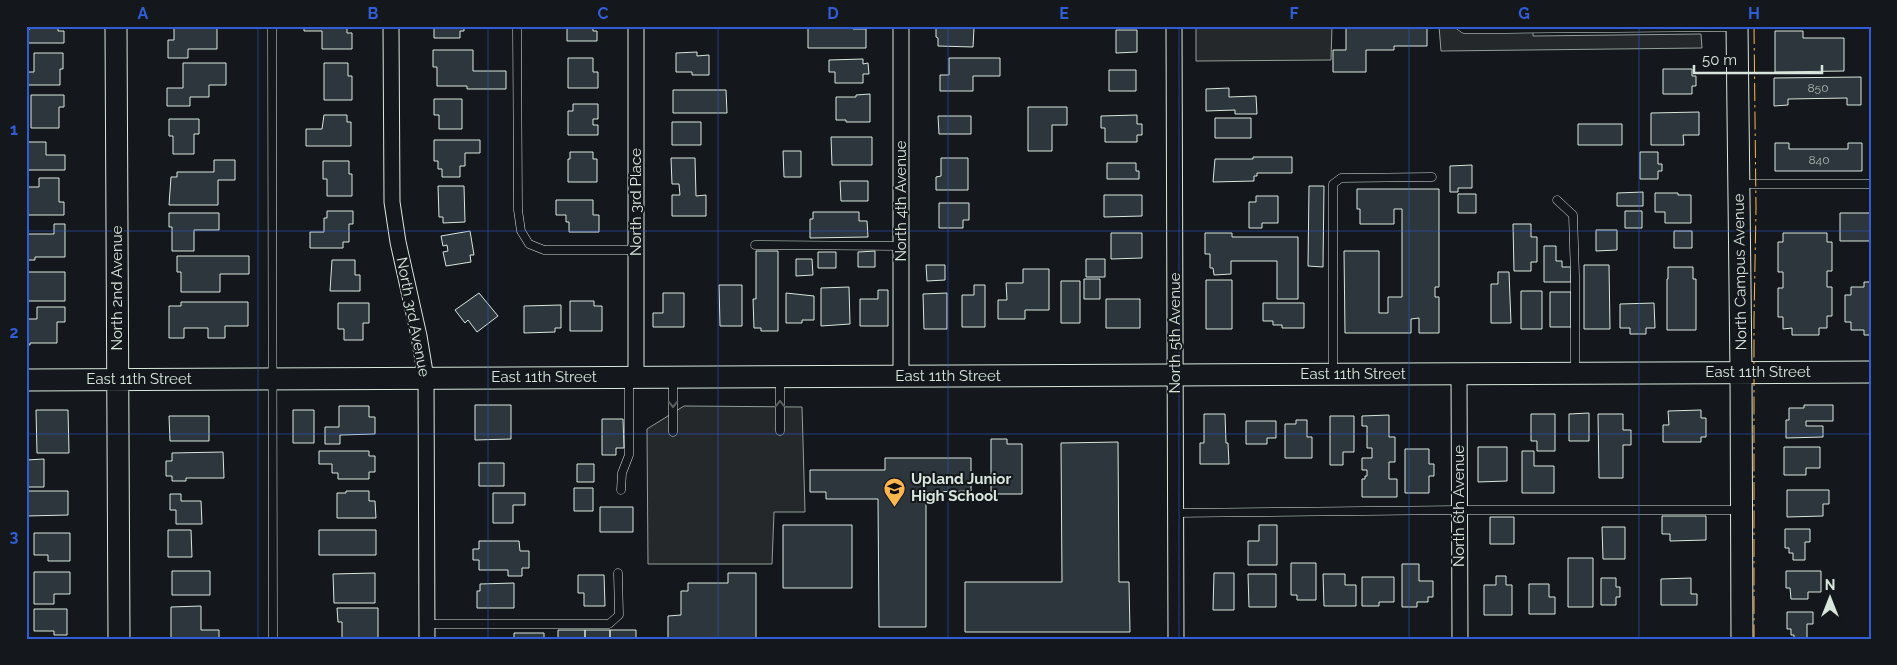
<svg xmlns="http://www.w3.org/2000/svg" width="1897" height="665" font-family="Raleway,sans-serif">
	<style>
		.parking { fill: #24282b; stroke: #939e99 }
		.building { fill: #2c363c; stroke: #d8e6dc }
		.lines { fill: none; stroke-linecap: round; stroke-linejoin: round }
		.lane-casing { stroke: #d8e6dc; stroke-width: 9 }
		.street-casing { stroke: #d8e6dc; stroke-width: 17 }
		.secondary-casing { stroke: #d8e6dc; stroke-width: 23 }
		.lane { stroke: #14181c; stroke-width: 8 }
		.street { stroke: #14181c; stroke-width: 15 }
		.secondary { stroke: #14181c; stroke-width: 21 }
		.power { stroke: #ffb74d; stroke-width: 1; stroke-dasharray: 18 4 2.5 4; stroke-linecap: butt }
		.oneway { stroke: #59605f }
		.grid { fill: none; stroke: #305dd8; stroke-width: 1; stroke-opacity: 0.55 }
		.labels { text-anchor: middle; stroke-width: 4; stroke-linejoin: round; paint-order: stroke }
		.number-label { font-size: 12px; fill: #adbab4 }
		.street-label { font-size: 15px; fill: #d8e6dc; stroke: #14181c }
		.poi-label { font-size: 15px; font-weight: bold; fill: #d8e6dc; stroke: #14181c; text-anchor: start }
		.neatline { fill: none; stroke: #305dd8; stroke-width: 2 }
		.grid-label { font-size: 16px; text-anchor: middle; font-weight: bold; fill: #305dd8 }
	</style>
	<rect width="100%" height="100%" fill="#14181c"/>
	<path class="parking" d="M1196 26H1332L1331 60 1196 61Z
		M1439 26H1533V36L1701 34 1702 48 1441 51Z
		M684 406 802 407 805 512H774L772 564H648L647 429Z"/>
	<path class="building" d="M29 26H58V31H64V43H27V30H29Z
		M174 26H217V49H188V58H168V40H174Z
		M304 26H347V33H352V49H322V31H304Z
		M434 26H464V31H460V38H434Z
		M567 26H593V31H597V41H567Z
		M808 26H853V29H866V48H808Z
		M936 26 974 28 973 47 938 46V38L936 37Z
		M1346 26H1427V46H1394V50H1366V72H1333V50H1346Z
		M1116 30H1137V52L1116 53Z
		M1775 31H1803V38H1844V71L1775 72Z
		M433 50H473V71H506V89H467V86H437V67H433Z
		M697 52V56L709 55V75H692V72H676V53Z
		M34 53H63V69H60V85H26V72H34Z
		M568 58H593V72H598V88H568Z
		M949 58H1000V76H973V91H940V75H949Z
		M863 59V64L868 63 869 74H863V83H835V72H829V60Z
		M183 63H226V85H209V97H190V106H167V88H183Z
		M324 63H348V76H352V100H324Z
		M1663 69H1692V76H1696V86H1692V94H1663Z
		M1109 70H1136V91H1109Z
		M1861 77V105H1847V98L1788 99V105L1774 106V78Z
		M1229 88V97L1256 96 1257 114H1235V110L1206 111V89Z
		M673 90H726L727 113H673Z
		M870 94V122H846V120H836V97H856V95Z
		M31 95H64V107H59V128H31Z
		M434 99H462V129H439V115H434Z
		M573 104H598V119H593V125H598V135H568V111H573Z
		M1028 107H1067V125H1052V151H1028Z
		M1699 112V135H1683L1684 145H1651V113Z
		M324 115H347V122H351V146H306V129H322Z
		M1137 115V124H1142V135H1137V142H1105V128H1101V116Z
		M938 116H971V134H939Z
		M1215 118H1251V138H1215Z
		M169 119H199V134H194V154H173V136H169Z
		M672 122H701V145H672Z
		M1578 124H1622V145H1578Z
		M831 137H872V165H832Z
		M434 140H480V153H465V166H460V177H442V169H438V161H434Z
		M26 142H46V155H65V170H28V174H26Z
		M1775 143H1789V149H1848V143H1862V171H1775Z
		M783 151H801V177H784Z
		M570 152H593V159H597V182H568V159H570Z
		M1640 152H1658V164H1662V171H1658V179H1640Z
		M1253 157H1292V173H1257V176H1254V181L1213 182 1215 159H1253Z
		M671 158H695L696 196 706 195V216H672V195H680L679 184H672Z
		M941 158H968V190H936V177L941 176Z
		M214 160H235V180H218V205H169L171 177H177V172H214Z
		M323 161H349V174H352V196H327V179H323Z
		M1107 163H1136V171H1139V179H1107Z
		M1472 165V188H1458V192H1450V166Z
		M39 178H59V202H64V215H26L28 187H39Z
		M840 181H868V201H841Z
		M438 186H464L465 222 443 223V217H439Z
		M1309 186H1324L1323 267 1308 266Z
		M1357 189H1439V287H1435V297H1439V333H1419V318L1411 319V333H1345L1344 251H1379V313H1388V297H1402V209H1394V224H1360V209H1357Z
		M1643 192V206H1617V193Z
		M1655 193H1678V195H1691V223H1665V212H1655Z
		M1458 194H1476V213H1458Z
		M1104 195H1142V216L1104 217Z
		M1256 196H1278V223H1262V228H1249V202H1256Z
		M556 200H593V215H599V232H569V222H566V215H556Z
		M939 203H969V220H963V228H939Z
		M327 211H353V224H349V242H343V248H310V232H324V218H327Z
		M1625 211H1642V228H1625Z
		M813 212H859V221H867L868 237 810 238V219H813Z
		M169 213H219V230H194V251H172V227H169Z
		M1840 213H1871V241H1840Z
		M54 224H65V257H35V260H26V234H54Z
		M1513 224H1531V237H1537V262H1531V271H1514Z
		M1596 230H1617V250L1596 251Z
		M470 231 474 255H470L471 262 446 266 443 252 448 251 447 245 443 246 441 236Z
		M1674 231H1692V248H1674Z
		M1111 233H1142V258L1111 259Z
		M1205 233H1232V237H1298V299H1277V261H1231V274L1214 275 1213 268H1210V254H1205Z
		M1783 233H1827V242H1832V271H1827V287H1832V316H1827V328H1819V335H1792V328L1783 329V317H1778V288H1783V272H1778V242H1783Z
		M1544 246H1556V261H1562V267H1571V282H1544Z
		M756 251H778V331H761V328H754L753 299H756Z
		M875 251V267H858V252Z
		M818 252H836V268H818Z
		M177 256H249V274H220V292H181V272H177Z
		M796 259H812L813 275 796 276Z
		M1086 259H1105V277H1086Z
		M332 260H355V275H360V291H330Z
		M926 265H945V280L927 281Z
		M1584 265H1609L1610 329H1584Z
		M1668 267H1693V279H1696V330H1667V279H1668Z
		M1023 269H1049V310H1025V319H998V300H1007L1006 283H1023Z
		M27 272H65V301H27Z
		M1498 272H1509L1511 323H1491V284H1498Z
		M1084 279H1100V299H1084Z
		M1206 280H1232V329H1206Z
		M1061 281H1080V323H1061Z
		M1864 282H1871V335H1864V330H1851V322H1845V295H1851V287H1864Z
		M719 285H742V326H720Z
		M974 285H985V327H962V295H974Z
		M849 287 850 324 821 326V288Z
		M878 290H888V326H860V299H878Z
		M1521 291H1542V329H1521Z
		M1550 292H1571V327H1550Z
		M479 293 498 316 477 332 468 320 465 323 455 310Z
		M663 293H684V327H653V313H663Z
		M786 293 814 296V320H802V323H786Z
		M947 293V329H924L923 294Z
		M1106 299H1140V328H1106Z
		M570 301H594V306H602V331H570Z
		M181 302H248V326H225V338H208V328H184V338H169V306H181Z
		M338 303H369V323H363V340H344V329H338Z
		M1263 303H1304V328H1282V325H1273V321H1263Z
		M1654 303 1655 328H1646V334H1630V328H1620V304Z
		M561 305V328H555V332L524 333V306Z
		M37 307H65V322H57V343H30V345H26V319H37Z
		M475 405H511V439L475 440Z
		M1804 405H1833V421H1806V426H1823V437L1786 438V420H1789V408H1804Z
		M339 406H369V417H375V434L340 435V444H325V427H339Z
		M36 410H68L69 453H37Z
		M293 410H314V443H293Z
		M1701 410V418H1706V437H1701V442H1663V425H1669L1668 411Z
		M1589 413V441H1569V414Z
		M1204 414H1225L1226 443H1228L1229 464H1200V443H1204Z
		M1531 414H1555V451H1537V441H1531Z
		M1598 414H1623V430H1631V445H1623V478H1599Z
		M1389 415V437H1395V462H1389V479H1397V497H1362V479H1365V476H1367V470H1362V458H1372V448H1367V426H1362V416Z
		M169 416H209V441H170Z
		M1330 416H1354V452H1343V465H1330Z
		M602 419H623L624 448H616V455H602Z
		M1296 420H1307V437H1312V458H1285V424H1296Z
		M1246 421H1276V438H1267V444H1246Z
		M991 439H1007V444H1022V494H991Z
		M1118 442 1119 582H1129L1130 632H965V582H1062L1061 443Z
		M1478 447H1507V481L1478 482Z
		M1784 447H1820V468H1806V475H1784Z
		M1405 449H1429V464H1434V476H1429V493H1405Z
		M319 451H369V456H375V472H369V479H338V473H332V464H319Z
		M1522 451H1534V466H1554V493H1522Z
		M223 452 224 478H186V481H172V476H166V461H172V453Z
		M885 458H971V491L926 492V627H879L878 499H826V492H810V470H885Z
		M44 459V487H26V460Z
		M479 463H504V486H479Z
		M577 464H594V482H577Z
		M574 488H593V511H574Z
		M1787 490H1829V504H1823V516L1787 517Z
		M26 491H68V515L26 516Z
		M346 491H369V501H375L376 518H337V493H346Z
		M493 493H525V505H513V523H493Z
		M170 494H181V501H201L202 524H176V510H170Z
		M600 507H633V532H600Z
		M1662 516H1706V540L1670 541V534H1662Z
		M1490 517H1514V544H1490Z
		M783 525H852V588H783Z
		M1259 525H1277V565H1248V541H1259Z
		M1602 527H1625V559H1603Z
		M1785 529H1810V542H1805V560H1793V553H1789V548H1785Z
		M168 530H191L192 557H168Z
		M319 530H376V555H319Z
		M34 533H70V561H48V555H34Z
		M479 541H519L520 551H529V568H522V576H508V570H479V560H473V549H479Z
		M1568 558H1593V607H1568Z
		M1291 563H1316V600H1297V595H1291Z
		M1402 564H1419V581H1433V597H1428V602H1417V607H1402Z
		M172 571H210V595H172Z
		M1786 571H1821V592H1808V599H1791L1790 588H1786Z
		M34 572H70V594H54V604H34Z
		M375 573V603H334L333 574Z
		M728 573H756V639H668V616L681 615V591H688V583H728Z
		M1214 573H1234V610H1213Z
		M1248 574H1276V607H1249Z
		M1323 574H1345V585H1356V606H1324Z
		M578 575H604L605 606H584V593H578Z
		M1496 576H1506V585H1512V615H1484V585H1496Z
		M1362 577H1394V602H1379V606H1362Z
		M1601 578H1616V587H1620V597H1616V605H1601Z
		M1691 578V594H1697V605H1661V579Z
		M514 583V608H477V591H480V584Z
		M1529 584H1549V597H1555V614H1529Z
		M201 606V630H219V639H171V607Z
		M337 608H378V638H342V622H338Z
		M34 609H67V635H54V631H34Z
		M1787 612H1813V624H1807V639H1794V635H1791V629H1787Z
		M558 630H585V639H558Z
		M585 630H610V639H585Z
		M610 630H636V639H610Z
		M514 633H544V639H514Z"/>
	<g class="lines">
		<defs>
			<path id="lane" d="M272 26 273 639
				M517 26 518 210 521 231 529 244 544 250H636
				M1460 26 1464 29H1505V26
				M1505 29 1736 27
				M1740 184H1871
				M1557 200 1573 215 1575 276V371
				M755 245 901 246
				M1333 372V184L1341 178 1432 177
				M780 378V431
				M673 379V432
				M621 490 622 473 629 455V379
				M1174 513 1459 510H1740
				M427 624H609L619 615 618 573"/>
			<path id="street" d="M391 26 392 202 398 242 419 336 426 378 427 639
				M901 26V376
				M1174 26 1176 639
				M1459 373 1460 639
				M636 377V26"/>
			<path id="secondary" d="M116 26 119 639
				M1737 26 1741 372 1742 639
				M26 380 1871 372"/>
		</defs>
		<use href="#lane" class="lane-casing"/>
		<use href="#street" class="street-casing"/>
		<use href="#secondary" class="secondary-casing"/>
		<use href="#lane" class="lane"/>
		<use href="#street" class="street"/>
		<use href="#secondary" class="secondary"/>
		<path class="power" d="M1754 26 1756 208 1754 320V639"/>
	</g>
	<defs><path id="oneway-chevron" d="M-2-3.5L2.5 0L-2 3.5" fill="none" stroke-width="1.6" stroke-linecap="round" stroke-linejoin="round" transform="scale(1.25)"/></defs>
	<g class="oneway">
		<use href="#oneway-chevron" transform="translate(673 404) rotate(90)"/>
		<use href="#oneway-chevron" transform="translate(780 404) rotate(-90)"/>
	</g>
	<path class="grid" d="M258 26V639M488 26V639M718 26V639M948 26V639M1179 26V639M1409 26V639M1639 26V639M26 231H1871M26 434H1871"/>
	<defs>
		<symbol id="school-pin" viewBox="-11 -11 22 30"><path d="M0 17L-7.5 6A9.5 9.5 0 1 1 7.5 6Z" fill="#ffb74d" stroke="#14181c"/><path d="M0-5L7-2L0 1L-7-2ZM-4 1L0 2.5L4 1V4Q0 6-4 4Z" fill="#111"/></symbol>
	</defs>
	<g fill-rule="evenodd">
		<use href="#school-pin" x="882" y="476" width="25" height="34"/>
	</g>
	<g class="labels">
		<g class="number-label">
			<text x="1818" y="92">850</text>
			<text x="1819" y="164">840</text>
		</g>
		<g class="street-label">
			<text transform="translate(901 201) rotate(-90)" y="5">North 4th Avenue</text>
			<text transform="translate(636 202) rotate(-90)" y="5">North 3rd Place</text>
			<text transform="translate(1740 272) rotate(-91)" y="5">North Campus Avenue</text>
			<text transform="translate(117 288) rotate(-90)" y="5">North 2nd Avenue</text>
			<text transform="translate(413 317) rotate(79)" y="5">North 3rd Avenue</text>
			<text transform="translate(1175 333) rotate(-90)" y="5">North 5th Avenue</text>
			<text x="1758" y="377">East 11th Street</text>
			<text x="1353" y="379">East 11th Street</text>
			<text x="948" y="381">East 11th Street</text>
			<text x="544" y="382">East 11th Street</text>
			<text x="139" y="384">East 11th Street</text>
			<text transform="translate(1459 506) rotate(-90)" y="5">North 6th Avenue</text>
		</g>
		<g class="poi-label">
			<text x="911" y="484">Upland Junior<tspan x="911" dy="17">High School</tspan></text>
		</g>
	</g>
	<rect width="1897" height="665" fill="none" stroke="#14181c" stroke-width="55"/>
	<g transform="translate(1830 598)" stroke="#14181c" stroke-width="4" paint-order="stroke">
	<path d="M0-4L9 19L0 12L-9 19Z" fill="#d8e6dc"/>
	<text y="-8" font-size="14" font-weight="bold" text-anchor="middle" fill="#d8e6dc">N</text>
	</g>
	<path d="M1694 65v8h128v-8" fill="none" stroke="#d8e6dc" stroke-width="2.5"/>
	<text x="1702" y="65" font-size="15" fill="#d8e6dc" stroke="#14181c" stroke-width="4" paint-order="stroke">50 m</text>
	<rect x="28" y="28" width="1842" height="610" class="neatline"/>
	<g class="grid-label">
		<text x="143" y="19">A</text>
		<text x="373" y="19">B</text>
		<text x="603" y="19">C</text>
		<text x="833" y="19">D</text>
		<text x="1064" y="19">E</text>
		<text x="1294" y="19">F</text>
		<text x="1524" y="19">G</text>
		<text x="1754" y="19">H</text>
		<text x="14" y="135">1</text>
		<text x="14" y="338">2</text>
		<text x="14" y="542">3</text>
	</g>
</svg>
